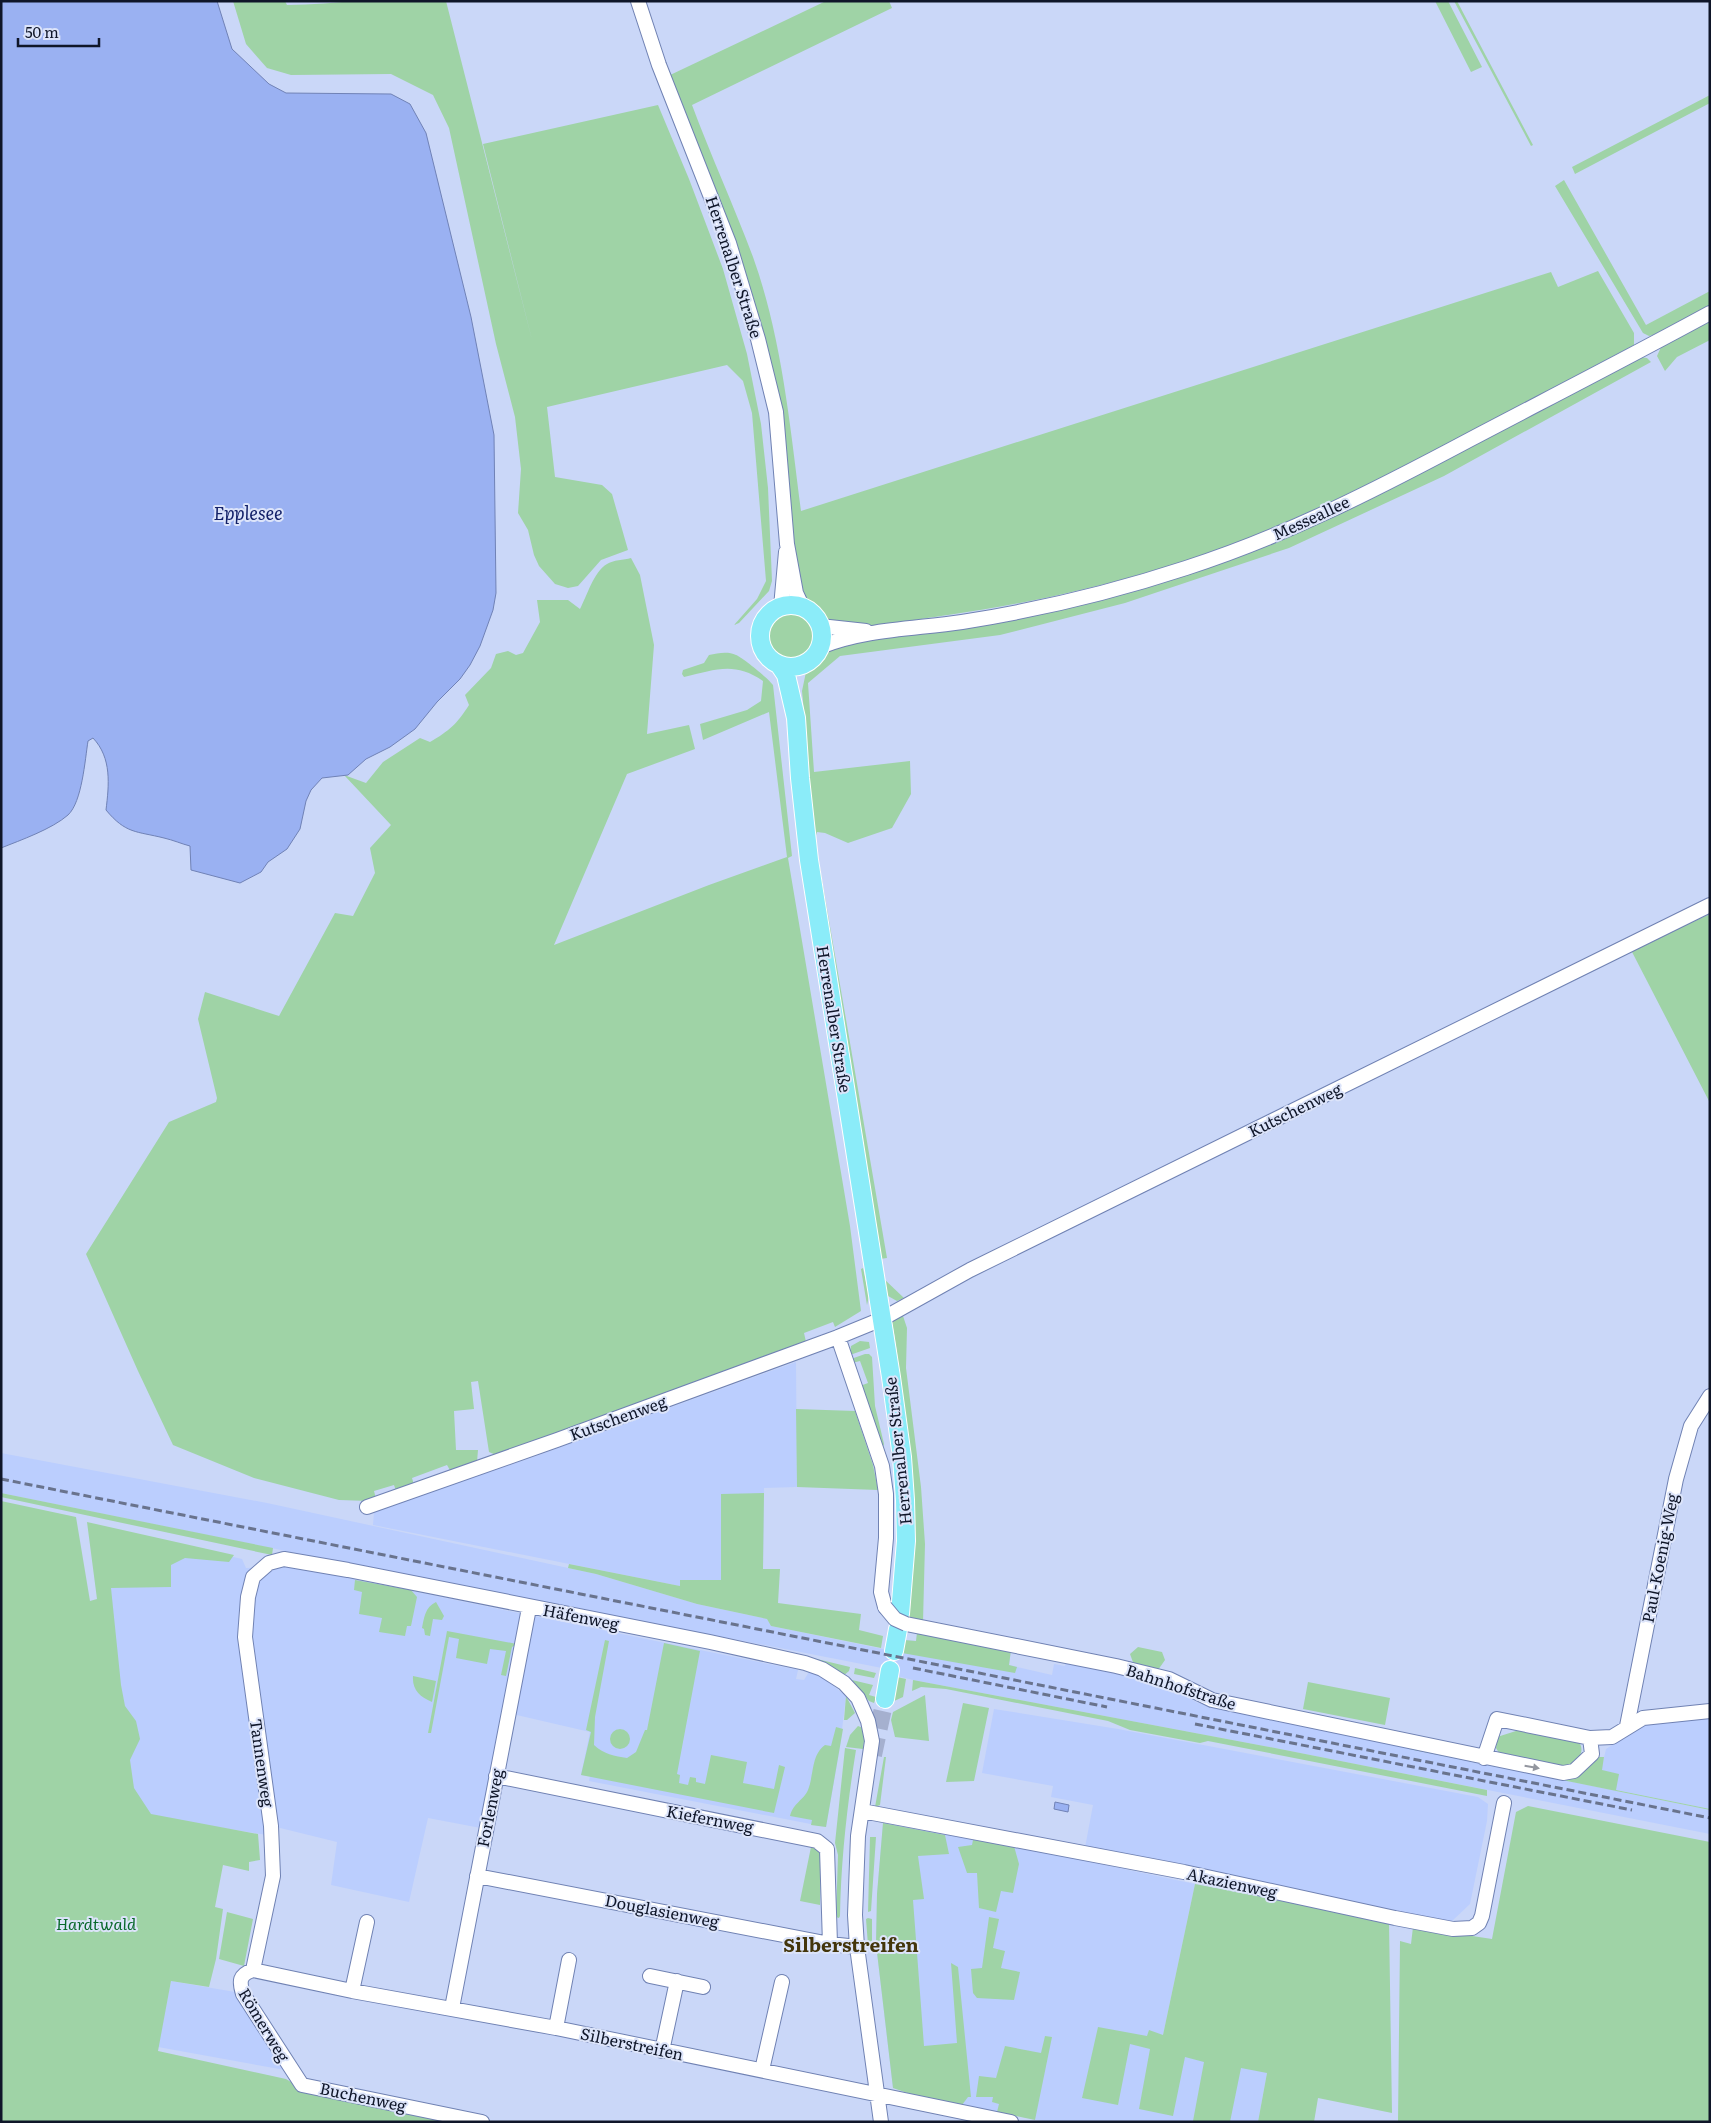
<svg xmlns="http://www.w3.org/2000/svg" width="1711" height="2123" font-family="Literata,serif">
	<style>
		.built { fill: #bbcefe }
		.green { fill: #9fd3a6 }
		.water { fill: #9ab1f2; stroke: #7082b6 }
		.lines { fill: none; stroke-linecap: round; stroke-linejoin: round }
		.major-tunnel { stroke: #a5b0cf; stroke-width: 18; stroke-dasharray: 18 9; stroke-linecap: butt }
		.minor-casing { stroke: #7082b3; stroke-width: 16 }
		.major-casing { stroke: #fff; stroke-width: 20 }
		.minor { stroke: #fff; stroke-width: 14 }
		.major { stroke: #8becf9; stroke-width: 18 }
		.rail { stroke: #69738d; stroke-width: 3; stroke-dasharray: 8 4; stroke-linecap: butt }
		.minor-bridge-casing { stroke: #7082b3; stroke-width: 16; stroke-linecap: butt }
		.minor-bridge { stroke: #fff; stroke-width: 14 }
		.oneway { fill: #93969f }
		.labels { text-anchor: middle; stroke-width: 4; stroke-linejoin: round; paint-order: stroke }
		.street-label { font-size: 16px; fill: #0f1629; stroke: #dce4fa }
		.park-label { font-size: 16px; font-style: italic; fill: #09692b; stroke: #dce4fa }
		.water-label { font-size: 18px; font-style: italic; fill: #132169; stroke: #dce4fa }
		.quarter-label { font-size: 19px; font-weight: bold; fill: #43350b; stroke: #dce4fa }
	</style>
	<rect width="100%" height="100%" fill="#cad7f8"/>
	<path class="built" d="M796 1362 797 1487 764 1488 763 1569H780L765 1603 373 1525 374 1512 393 1504 531 1458Z
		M1 1453 267 1503 596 1574 697 1604 767 1619 771 1626 902 1653 904 1640 916 1641 917 1633 1011 1650 1009 1665 1052 1675 1054 1664 1065 1666 1066 1660 1139 1678 1167 1687 1198 1703 1270 1720 1710 1810V1834L1275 1748 913 1680 897 1676 898 1672 877 1667 349 1564 1 1493Z
		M91 1524 242 1559 246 1568 294 1567 798 1670 796 1679 804 1680 809 1672 822 1677 846 1696 840 1747 826 1827 589 1781 590 1776 581 1775 590 1732 508 1713 486 1829 428 1818 409 1902 331 1885 337 1842 268 1825 267 1835 204 1825 126 1817Z
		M994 1709 1118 1729 1478 1797 1488 1804 1487 1821 1470 1904 1451 1922 1084 1853 1093 1805 1051 1797 1053 1786 982 1773Z
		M1710 1715V1809L1582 1783 1600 1775 1606 1749 1644 1725Z
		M883 1823 1014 1846 1195 1884 1163 2035 1269 2062 1258 2122H1047L962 2105 893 2088 876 1944 877 1894Z
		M171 1981 235 1992 285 2070 158 2047Z"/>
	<path class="green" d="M233 1H285L287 5C311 5 337 2 360 1 388 0 417 1 446 1L532 340 483 144 658 105 689 179 723 269 747 354 761 424 768 488 772 581 769 591 739 623 734 625 757 599 766 581 752 413 743 381 727 365 547 407 555 477 602 485 612 494 628 550 601 560 578 586 568 588 555 584 539 566 534 555 528 530 518 513 521 469 515 417 496 344 449 128 433 95 391 74 291 75 267 68 246 44Z
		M826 1H889L892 8 692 105C711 156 734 206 753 257 782 338 790 426 801 511L1551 272 1558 287 1598 271 1634 333V345C1521 405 1408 468 1291 520 1182 568 1066 598 948 615 924 618 849 632 830 624 817 618 805 598 798 586L776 389 668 76Z
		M1435 1H1448L1482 67 1471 72Z
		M1454 1H1457L1533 145 1531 146Z
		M1710 95V103L1575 174 1572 167Z
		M1564 180 1646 325 1710 291V305L1653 335 1649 336 1643 333 1555 186Z
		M1710 320V340L1677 357 1665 371 1657 356 1662 345Z
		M1640 357 1647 358 1651 362 1444 476 1289 548 1125 603 1000 635 840 656 808 683 814 772 910 761 911 794 892 828 848 843 825 833 817 832 815 839 887 1258 880 1259 811 818 807 745 802 691 806 672 828 649 849 642 962 629 1037 615 1099 601 1152 585 1326 519 1426 470Z
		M631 558 640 575 654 645 647 734 689 725 695 749 627 774 554 945 709 885 787 857 769 712 703 740 700 724 747 710 761 701 763 681C734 661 715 670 684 677L682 674 683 670 704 663 709 655C718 653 728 651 736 655 742 657 769 679 773 685L792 856 788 858 850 1226 861 1311 835 1327 833 1322 804 1333 806 1342 496 1455 489 1452 478 1381 471 1382 474 1409 454 1411 456 1450H478L477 1462 451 1472 447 1465 412 1478 414 1485 396 1491 394 1485 374 1491 376 1499 369 1501 339 1500 254 1478 173 1445 138 1371 86 1254 169 1122 216 1102 217 1098 198 1019 205 992 279 1016 335 913 353 916 375 873 370 848 391 825 344 775 366 783 383 762 420 738 430 742C449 731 457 724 469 705L465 695 491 668 496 654 508 651 516 655 523 653 540 622 537 600H568L580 609C587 596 594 571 607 564 613 560 624 560 631 558Z
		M766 637a25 25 0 1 1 50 0a25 25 0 1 1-50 0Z
		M1710 914V1103L1631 950Z
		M863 1268 869 1296 867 1305 861 1269Z
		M883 1278 904 1298 897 1301 888 1296Z
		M903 1316 907 1328 906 1368 921 1487 925 1544 923 1622 907 1618C916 1558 911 1496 906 1435 902 1397 899 1359 892 1322Z
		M860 1341 869 1342 870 1348 850 1355 851 1346Z
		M865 1354H869L872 1357 875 1406 884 1444 883 1447 860 1386 868 1383 860 1361 852 1363 851 1359Z
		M796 1409 855 1411 873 1465 878 1490 797 1487Z
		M1 1493 273 1548 272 1555 1 1497Z
		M764 1493 763 1569H780L778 1603 861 1614 859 1630 883 1636 881 1648 771 1626 767 1619 697 1604 596 1574 568 1568 569 1564 680 1586V1580H721V1494Z
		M1 1501 76 1517 90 1601 97 1599 87 1522 234 1555 229 1562 185 1558 171 1565V1587L111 1588 121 1685 125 1706 136 1721 140 1739 130 1760 134 1788 151 1814 258 1834 260 1860 249 1862V1871L223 1865 215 1907 223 1909 216 1959 209 1987 171 1981 158 2051 286 2079 306 2091 458 2122H1Z
		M355 1580 411 1590 417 1597 411 1626H407L405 1636 379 1632 382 1618 359 1614 362 1592 354 1590Z
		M436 1602 444 1616 442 1620 433 1619 430 1636 425 1635 424 1629 422 1628C424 1618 425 1607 436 1602Z
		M447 1631 517 1644 512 1647 506 1676 501 1675 506 1651 490 1649 487 1664 456 1658 459 1639 449 1637 431 1733H428Z
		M917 1633 1011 1650 1009 1665 1017 1667 1015 1673 902 1653 904 1640 916 1641Z
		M605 1640 609 1641 595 1717 594 1745C603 1754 615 1756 627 1758L636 1752 645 1730H647L664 1643 700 1651 677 1774 680 1775 679 1783 688 1785 690 1777 696 1778V1782L705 1784 711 1755 747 1762 743 1783 774 1789 779 1765 785 1767 774 1813 581 1775 591 1732 586 1730Z
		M763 1646 850 1667 849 1671 842 1677 763 1649Z
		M1138 1647 1162 1652 1165 1660 1158 1670 1134 1665 1130 1654Z
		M855 1668 876 1673 874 1678 854 1674Z
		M413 1676 436 1681 432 1702C420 1697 412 1690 413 1676Z
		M897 1677 906 1679 903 1697 892 1702Z
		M852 1680 873 1685 869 1695 876 1697 874 1703 869 1701Z
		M913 1680 1275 1748 1487 1790V1796L1208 1741 1200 1743 1130 1730 1108 1721 946 1689 921 1687 912 1691Z
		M1308 1682 1390 1698 1385 1725 1303 1709Z
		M925 1695 929 1741 895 1737 891 1720 893 1712Z
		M846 1696 855 1713 847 1720H844Z
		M963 1703 989 1708 974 1781 946 1782Z
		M858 1726 863 1728 864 1741 863 1749 846 1747 850 1735Z
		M836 1727 843 1729 826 1827 811 1825 812 1820 790 1816C794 1802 803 1801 808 1790 814 1775 811 1755 825 1745L831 1746Z
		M610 1739a10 10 0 1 1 20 0a10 10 0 1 1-20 0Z
		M1531 1730 1579 1742C1585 1752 1579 1757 1573 1764L1560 1767 1499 1753 1496 1748 1497 1737 1516 1731Z
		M845 1748 856 1750C847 1806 841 1860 840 1916L839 1918 836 1917 838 1855 835 1843Z
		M1416 1748 1556 1774 1597 1757H1604L1602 1770 1619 1774 1616 1790 1710 1809V1810L1409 1749Z
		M884 1757H886L880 1805 875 1807Z
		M1528 1806 1710 1842V2122H1398L1400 1941 1411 1944 1413 1927 1492 1939 1516 1812Z
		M883 1823 945 1835 949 1854 918 1856 924 1899 913 1900 924 2046 957 2043 951 1963 958 1967 971 2097H968L962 2105 916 2096 893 2088 876 1944 877 1894Z
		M870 1837H876L871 1911 868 1912Z
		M973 1840 1014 1846 1019 1864 1013 1893 1001 1891 996 1912 979 1908 977 1873H967L958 1847 972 1845Z
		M811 1847 821 1850 820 1905 800 1901Z
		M1195 1884 1389 1922 1392 2113 1318 2098 1314 2122H1258L1267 2073 1241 2068 1230 2122 1193 2121 1204 2062 1185 2057 1173 2116 1139 2109 1150 2049 1130 2044 1118 2105 1082 2098 1098 2027 1147 2036 1149 2030 1163 2035Z
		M227 1912 253 1919 244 1966 219 1959Z
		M989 1917 999 1919 993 1948 1005 1951 1001 1968 1020 1972 1014 2000 977 1998 973 1993 971 1969 982 1968Z
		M868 1918 872 1919V1944L868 1945 866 1919Z
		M1045 2036 1052 2037 1035 2120 997 2112 999 2104 992 2102 993 2097H976L979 2076 996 2078 1005 2046 1041 2053Z"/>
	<path class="water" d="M1 1H217L232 49 269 84 286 93 391 94 410 104 426 133 471 317 494 435 496 593 493 610 480 646 470 665 460 679 437 702 415 729 390 747 366 759 348 775 322 778 311 790 306 801 300 829 287 849 268 862 261 872 240 883 191 870 190 846C182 844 173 840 164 838 136 831 126 834 106 810 109 785 112 758 93 738L88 741C85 760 82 802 68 815 52 829 21 840 1 848Z
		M1055 1802 1069 1805 1068 1812 1054 1809Z"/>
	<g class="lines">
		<path class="major-tunnel" d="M873 1755 885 1699"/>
		<defs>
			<path id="minor" d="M638 1 659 65 729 243 758 339 776 412 787 544 796 593 803 608
				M781 607 786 552
				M820 626 866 631
				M820 647C865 629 915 629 962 622 1038 610 1113 592 1186 568 1286 536 1379 488 1471 439 1551 397 1631 356 1710 313
				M838 1337 882 1466 886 1494V1538L881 1592 885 1607
				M367 1507 557 1440 838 1337 882 1319 970 1270 1710 905
				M906 1624 1116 1666 1169 1679 1212 1700 1563 1773 1574 1771 1592 1754 1590 1738
				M1627 1726 1676 1479 1691 1426 1710 1396
				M1484 1758 1497 1719 1590 1738 1612 1737 1643 1718 1710 1711
				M496 1776 817 1841 827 1849 830 1944
				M862 1811 1184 1872 1395 1918 1453 1929 1472 1928 1479 1923 1482 1916 1504 1803
				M477 1876 830 1944 857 1947
				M253 1970 273 1876 271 1826 245 1637 248 1597 253 1577 269 1563 284 1559 348 1570 710 1642 805 1663 822 1669 844 1683 858 1698 868 1721 872 1741 858 1836 855 1915 857 1947 881 2122
				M253 1970 352 1991 556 2028 1011 2122
				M253 1970C239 1975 239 1981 243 1994L302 2085 482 2122
				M650 1976 703 1987
				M352 1991 367 1922
				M452 2008 529 1608
				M556 2028 569 1960
				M662 2051 677 1981
				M762 2070 782 1982"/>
			<path id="major" d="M760 636a31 31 0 1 1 62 0a31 31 0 1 1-62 0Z
				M780 666 786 675 796 718 800 778 809 860 891 1377 902 1457 905 1500 906 1541 900 1614
				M894 1651 898 1629
				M885 1699 890 1670"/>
		</defs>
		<use href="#minor" class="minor-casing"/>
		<use href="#major" class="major-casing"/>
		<use href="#minor" class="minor"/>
		<use href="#major" class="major"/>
		<path class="rail" d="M1 1479 1710 1818
			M913 1668 1107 1707
			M1195 1724 1632 1810"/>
		<defs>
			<path id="minor-bridge" d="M885 1607 895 1619 906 1624"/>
		</defs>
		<use href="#minor-bridge" class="minor-bridge-casing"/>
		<use href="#minor-bridge" class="minor-bridge"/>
	</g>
	<defs><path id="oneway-solid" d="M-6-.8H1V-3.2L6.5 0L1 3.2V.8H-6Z" transform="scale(1.25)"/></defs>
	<use class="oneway" href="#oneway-solid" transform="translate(1532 1767) rotate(10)"/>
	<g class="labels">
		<g class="street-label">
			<text transform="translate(734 267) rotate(72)" y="6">Herrenalber Straße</text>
			<text transform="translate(1311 518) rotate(-25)" y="6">Messeallee</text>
			<text transform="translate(834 1019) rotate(81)" y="6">Herrenalber Straße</text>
			<text transform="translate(1295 1110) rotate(-26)" y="6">Kutschenweg</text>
			<text transform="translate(618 1418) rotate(-20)" y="6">Kutschenweg</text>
			<text transform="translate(898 1451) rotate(-96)" y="6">Herrenalber Straße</text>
			<text transform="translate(1660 1558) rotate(-79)" y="6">Paul-Koenig-Weg</text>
			<text transform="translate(581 1617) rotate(11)" y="6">Häfenweg</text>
			<text transform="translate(1181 1687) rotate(18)" y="6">Bahnhofstraße</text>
			<text transform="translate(262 1763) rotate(82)" y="6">Tannenweg</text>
			<text transform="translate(490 1808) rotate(-79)" y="6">Forlenweg</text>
			<text transform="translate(710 1819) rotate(11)" y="6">Kiefernweg</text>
			<text transform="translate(1232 1883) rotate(12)" y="6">Akazienweg</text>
			<text transform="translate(662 1911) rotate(11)" y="6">Douglasienweg</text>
			<text transform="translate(264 2025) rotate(59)" y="6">Römerweg</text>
			<text transform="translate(632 2044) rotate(12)" y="6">Silberstreifen</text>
			<text transform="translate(363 2097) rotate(12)" y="6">Buchenweg</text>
		</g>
		<g class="park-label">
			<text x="96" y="1930">Hardtwald</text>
		</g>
		<g class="water-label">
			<text x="248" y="520">Epplesee</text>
		</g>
		<g class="quarter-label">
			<text x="851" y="1952">Silberstreifen</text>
		</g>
	</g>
	<rect width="1711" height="2123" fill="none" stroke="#0f1629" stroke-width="5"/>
	<path d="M18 38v8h81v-8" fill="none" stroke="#0f1629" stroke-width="2.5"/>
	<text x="25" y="38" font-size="15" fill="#0f1629" stroke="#dce4fa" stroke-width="4" paint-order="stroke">50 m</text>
</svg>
